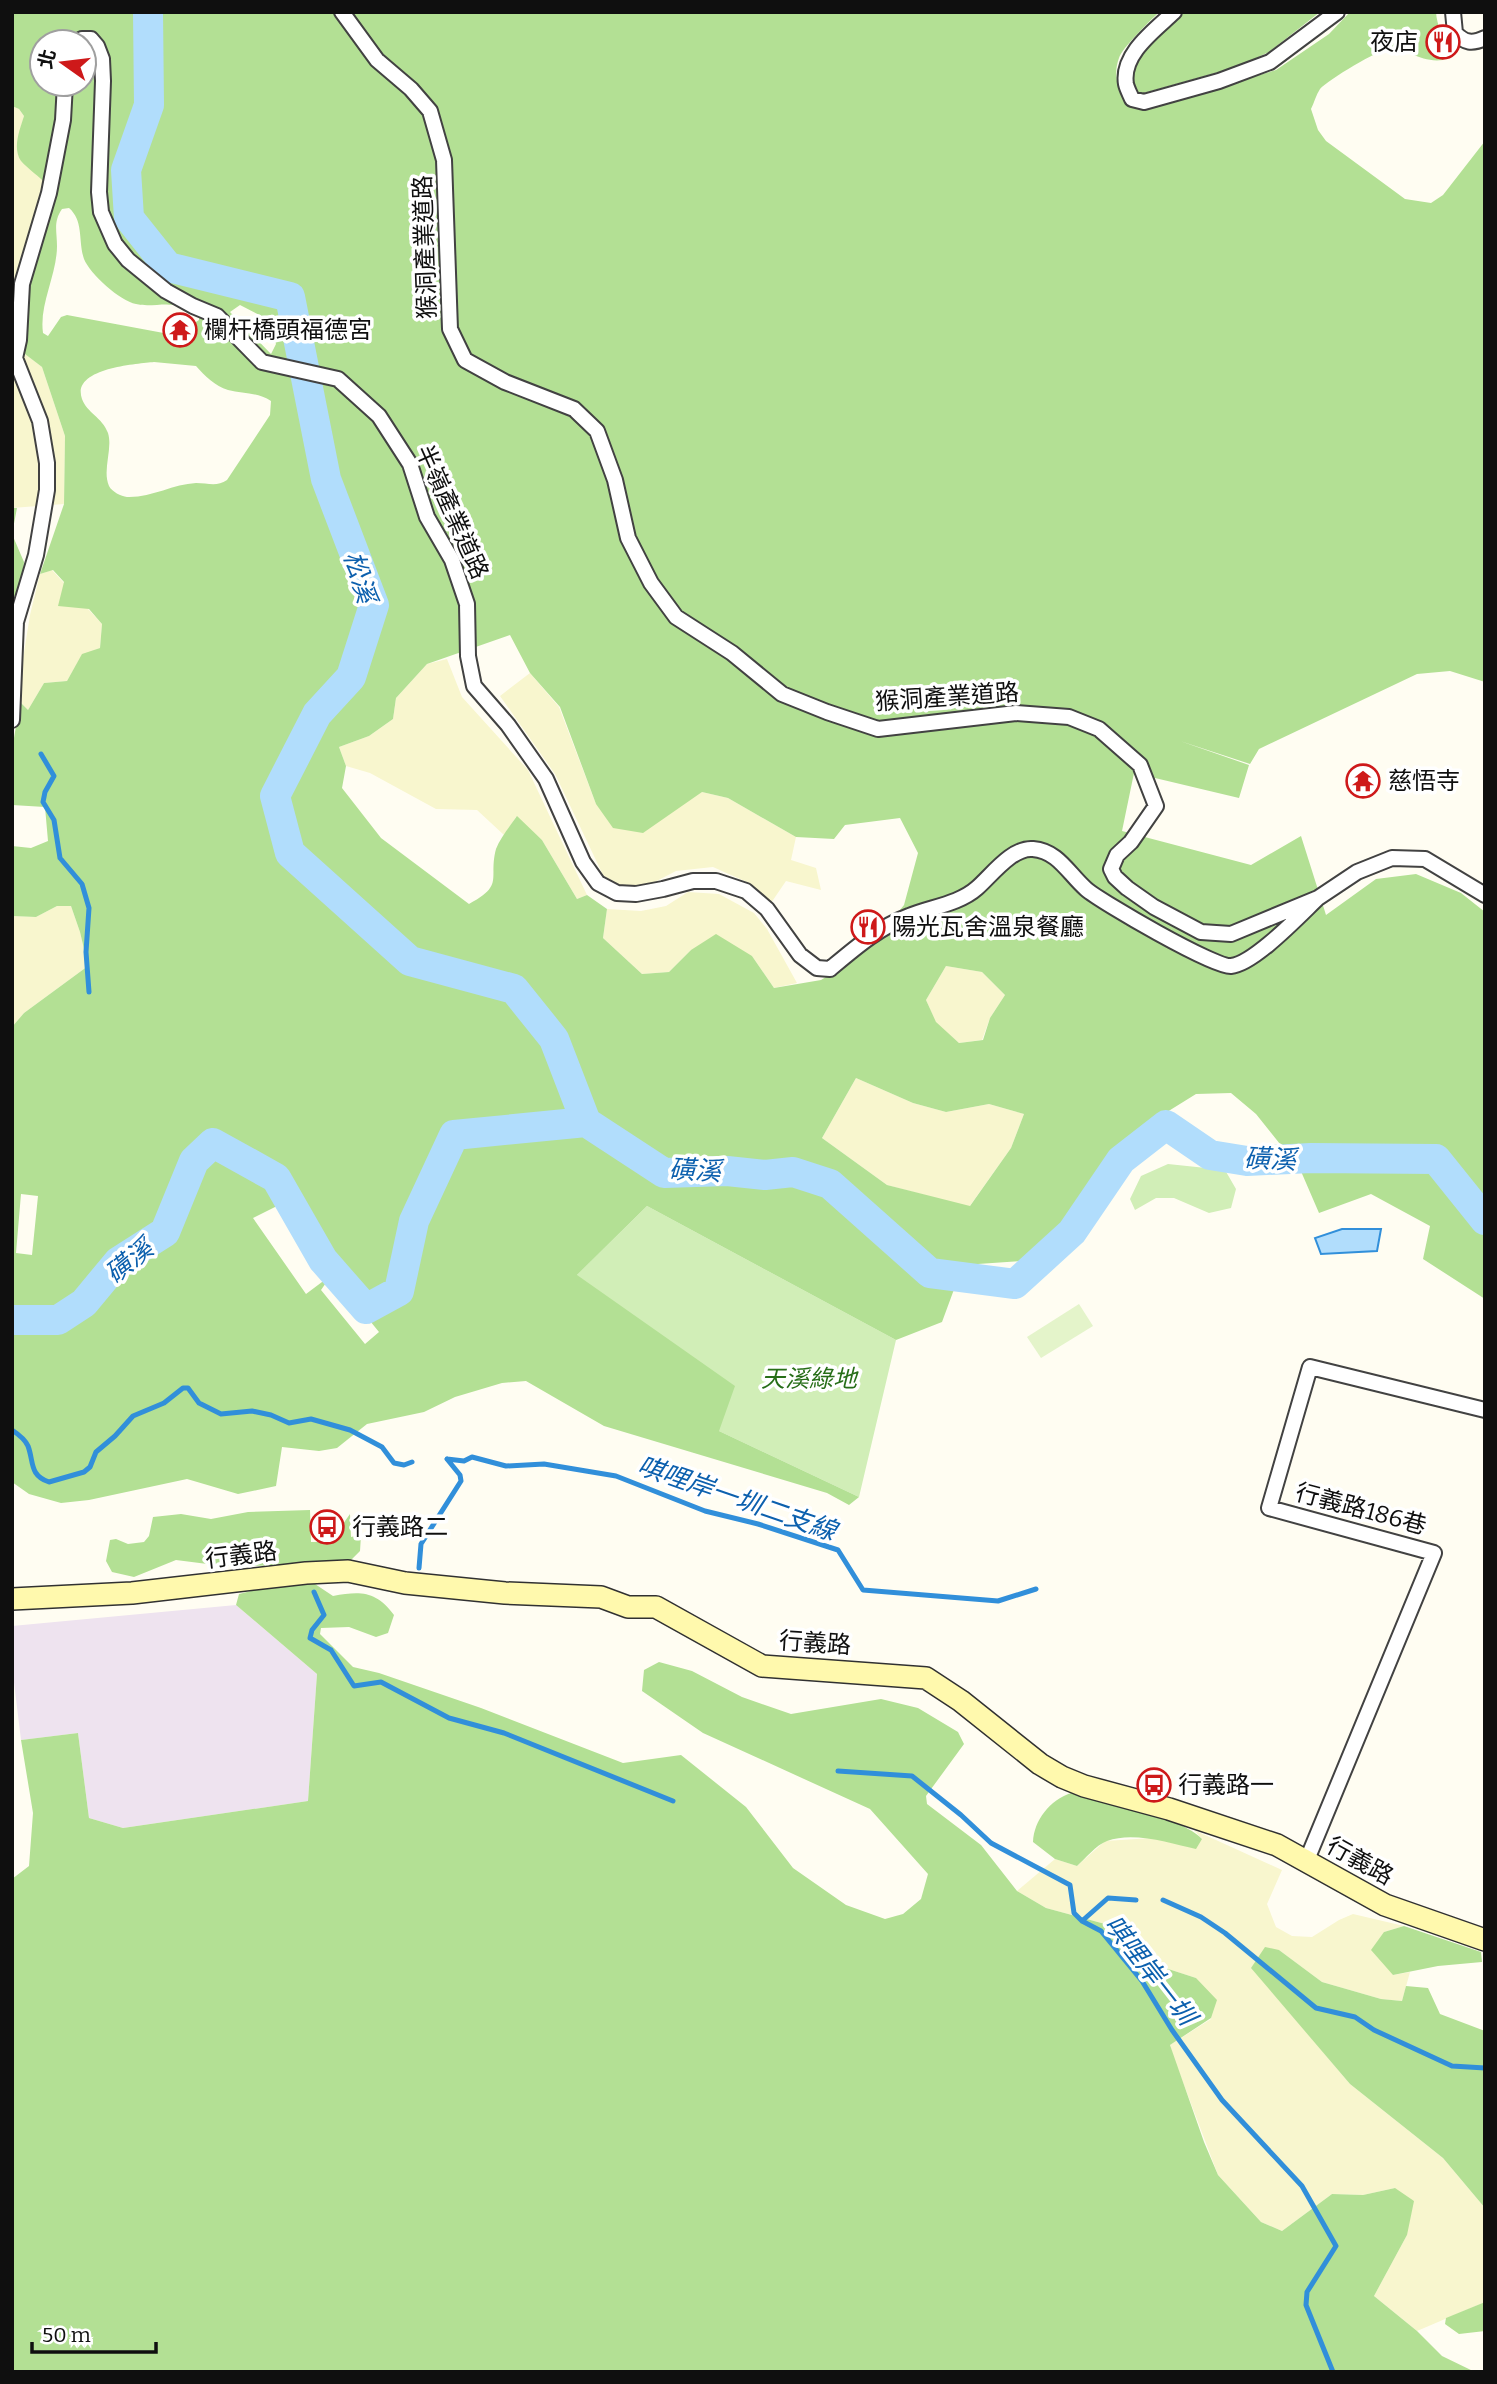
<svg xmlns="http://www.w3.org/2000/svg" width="1497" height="2384" font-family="Bitter,'Noto Sans TC',serif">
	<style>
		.industrial { fill: #eee3ef }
		.farmland { fill: #f8f6ce }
		.green { fill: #d1eeb7 }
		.forest { fill: #b3e094; fill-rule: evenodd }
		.pitch { fill: #e4f4ca }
		.water { fill: #b1ddfc; stroke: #318fda; stroke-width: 2 }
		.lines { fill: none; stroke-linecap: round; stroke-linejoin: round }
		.stream { stroke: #318fda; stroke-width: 5 }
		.river { stroke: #b1ddfc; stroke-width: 30 }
		.street-casing { stroke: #424242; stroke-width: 18 }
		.secondary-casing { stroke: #313131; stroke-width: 24 }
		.street { stroke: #fff; stroke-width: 14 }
		.secondary { stroke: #fff9ad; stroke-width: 21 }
		.labels { text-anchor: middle; stroke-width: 7; stroke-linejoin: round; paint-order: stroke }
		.poi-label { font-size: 24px; fill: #0f0f0f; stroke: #fff; text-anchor: start }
		.street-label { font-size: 24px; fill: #0f0f0f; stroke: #fff }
		.park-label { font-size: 24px; font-style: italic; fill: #276e18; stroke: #fff }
		.water-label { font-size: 26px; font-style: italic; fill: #0c60ae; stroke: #fff }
	</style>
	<rect width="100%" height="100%" fill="#fffdf2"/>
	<path class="industrial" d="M236 1605 317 1674 308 1801 123 1828 89 1818 78 1733 21 1740 12 1666V1626Z"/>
	<path class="farmland" d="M12 106 19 109 24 116 20 130 21 161 38 174 47 185 17 274 15 324H12Z
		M12 344 42 367 65 436 64 504 12 508Z
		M52 570 102 624 100 648 82 655 67 681 44 683 28 710 20 702 22 665 30 615 40 574Z
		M447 659 462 697 528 770 587 895 577 899 542 840 516 817 504 835 477 810 436 809 370 773 346 766 339 747 369 736 393 719 396 698 427 664Z
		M530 673 559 707 596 804 702 792 728 798 796 837 791 860 816 868 821 890 786 881 771 903 749 883 713 867 676 871 647 886 623 889 603 875 555 774 500 696Z
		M688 892 719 894 754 913 767 929 797 983 774 988 752 956 691 950 669 972 642 974 603 938 607 909 641 911 666 906Z
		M57 906H71L80 932 88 966 24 1013 12 1027V916L36 917Z
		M946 966 982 972 1005 995 990 1018 982 1040 959 1043 936 1023 926 1000Z
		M856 1078 913 1103 946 1112 989 1104 1024 1114 1011 1148 969 1207 887 1185 822 1138Z
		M1194 1830 1282 1870 1267 1904 1276 1927 1292 1936 1312 1937 1339 1920 1353 1914 1404 1926 1384 1932 1393 1975 1410 1972 1402 2001 1381 1999 1322 1982 1279 1950 1252 1968 1350 2084 1443 2158 1485 2208V2302L1417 2331 1374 2296 1407 2235 1395 2188 1363 2195 1332 2194 1282 2231 1261 2222 1218 2175 1173 2056 1170 2045 1211 2019 1196 1978 1156 1965 1105 1924 1046 1908 1017 1891 1055 1859 1077 1866 1105 1841 1152 1838 1202 1839Z"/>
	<path class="green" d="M1168 1164 1225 1170 1236 1189 1231 1208 1209 1213 1174 1198H1156L1135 1210 1130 1199 1141 1176Z
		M647 1206 896 1340 859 1497 719 1431 576 1276Z"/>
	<path class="forest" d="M12 12H1159C1150 21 1122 48 1119 58 1112 76 1119 98 1133 108L1155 106 1276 70 1329 34 1350 12H1436C1437 29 1448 44 1443 60 1420 63 1407 48 1391 48 1379 49 1328 80 1320 89 1316 95 1314 103 1311 109L1318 130 1326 141 1405 199 1431 203 1443 195 1485 141V682L1450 671 1417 674 1259 749 1250 764 1180 741 1249 765 1239 798 1134 773 1122 831 1251 865 1301 836 1326 915 1376 879 1416 874 1461 893 1485 912V1299L1423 1259 1430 1226 1371 1194 1319 1213 1300 1169 1256 1114 1231 1093 1196 1094 1167 1112 1140 1135 1102 1180 1060 1239 1039 1254 1021 1261 963 1265 942 1322 896 1340 647 1206 577 1275 735 1386 719 1431 859 1497 849 1505 827 1493 604 1426 526 1381 502 1383 455 1397 424 1412 367 1424 337 1448 319 1451 282 1447 276 1486 238 1494 187 1479 89 1500 61 1503 29 1494 12 1482V1027L24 1013 88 966 80 932 71 906H57L36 917 12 916V846L31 848 48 841 45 807 12 805V750L20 702 28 710 44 683 67 681 82 654 100 648 102 624 89 609 58 606 64 582 53 570 40 574 64 504 65 436 42 367 21 351 29 316V280L47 185C39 176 28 169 21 161 12 148 20 129 24 116L19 109 12 106ZM42 42H84V84H42ZM69 208C84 221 78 241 84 259 90 274 120 301 136 304 148 307 163 303 174 305 182 306 191 313 199 317V320L182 331 169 334 67 315 61 317 48 336 43 333C39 304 57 275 57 246 57 231 53 222 62 209ZM240 305 269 320 276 344 271 354 230 312ZM154 362 196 366C205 376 215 386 228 390 243 394 258 392 271 401L270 415 227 480C217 487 208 483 196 483 173 484 151 498 127 497 121 496 112 492 109 486 102 470 113 449 108 433 102 417 87 413 82 399 71 368 136 364 154 362ZM510 635 530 673 560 707 596 804 613 828 643 833 702 792 728 798 796 837 834 839 845 825 900 818 918 853 904 905 875 941 844 966 821 980 774 988 752 956 716 934 691 950 669 972 642 974 603 938 607 909 587 895 577 899 542 840 517 816C510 826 500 838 496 849 488 879 505 885 469 904L381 838 342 788 346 766 339 747 369 736 393 719 396 698 427 664ZM946 966 982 972 1005 995 990 1018 983 1040 959 1043 936 1022 926 1000ZM856 1078 913 1103 946 1112 989 1104 1024 1114 1011 1148 970 1206 887 1185 822 1138ZM21 1194 38 1196 32 1255 16 1253ZM281 1204 330 1276 306 1294 253 1218ZM330 1277 335 1278 379 1332 365 1344 321 1290Z
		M1184 12H1320L1269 52 1237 67 1140 94 1133 88C1131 54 1162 35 1184 12Z
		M12 508H17L12 534 24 562 23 575 12 603Z
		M310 1510 311 1542H337L338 1531 350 1514 351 1537 361 1535 360 1551 346 1565 223 1566 176 1560 134 1577 112 1572 106 1561 110 1540 116 1539 128 1544 144 1542 149 1536 153 1517 181 1514 211 1519 248 1512Z
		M291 1581 312 1582 333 1596C361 1591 376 1591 394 1615L388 1633 376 1637 349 1627 321 1628 320 1634 353 1667 379 1673 481 1708 623 1763 681 1755 746 1807 793 1868 846 1905 885 1919 903 1914 921 1899 928 1874 870 1809 703 1733 642 1691 644 1670 659 1662 692 1671 742 1697 791 1714 881 1699 918 1708 958 1732 964 1744 926 1796 927 1804 981 1845 1017 1891 1046 1908 1105 1924 1156 1965 1196 1978 1217 2000 1211 2018 1170 2045 1204 2142 1218 2175 1261 2222 1282 2231 1332 2194 1363 2195 1395 2188 1414 2201 1407 2235 1374 2296 1417 2331 1442 2356 1475 2372H12V1879L29 1866 33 1813 21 1740 78 1733 89 1818 123 1828 308 1801 317 1674 236 1605 239 1594Z
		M1071 1793C1103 1803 1181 1816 1202 1839L1196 1849C1170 1843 1133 1831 1107 1841 1096 1845 1085 1859 1077 1866L1055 1859 1033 1842C1034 1820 1050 1800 1071 1793Z
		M1404 1926 1481 1952 1482 1962 1438 1966 1393 1975 1371 1950 1384 1932Z
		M1265 1947 1279 1950 1322 1982 1381 1999 1402 2001 1406 1986 1428 1988 1440 2014 1485 2031V2208L1443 2158 1350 2084 1251 1968Z
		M1485 2302V2331L1459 2334 1445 2324 1446 2318Z"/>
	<path class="pitch" d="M1079 1304 1093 1326 1041 1358 1027 1337Z"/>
	<path class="water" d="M1342 1229H1381L1377 1251 1321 1254 1315 1238Z"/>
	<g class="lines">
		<path class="stream" d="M41 754 54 776 45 792 43 802 54 820 60 858 82 884 89 908 86 952 89 992
			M12 1430C18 1434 25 1439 28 1446 34 1462 29 1475 49 1482L84 1472 90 1467 96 1452 115 1436 133 1416 164 1403 183 1388H188L199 1403 221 1414 252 1411 271 1415 289 1423 311 1419 350 1430 382 1447 394 1463 404 1465 412 1462
			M447 1459 464 1461 472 1457 506 1466 544 1464 616 1476 705 1511 758 1524 838 1550 863 1590 998 1601 1036 1589
			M419 1568 421 1544 461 1481 460 1475 447 1459
			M314 1592 324 1615 312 1630 310 1638 331 1650 354 1686 381 1682 449 1718 504 1733 673 1801
			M838 1771 912 1776 961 1815 991 1843 1070 1885 1074 1913 1082 1921 1101 1931 1142 1981 1172 2030 1222 2100 1302 2186 1336 2246 1307 2292 1306 2305 1333 2372
			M1163 1900 1201 1917 1225 1933 1316 2008 1355 2017 1374 2030 1452 2066 1485 2068
			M1082 1921 1108 1898 1136 1900"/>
		<path class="river" d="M148 12 149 105 126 170 129 218 168 267 290 297 326 479 374 605 351 677 317 714 275 796 290 853 410 961 514 989 554 1039 586 1122
			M12 1320H58L84 1303 118 1262 165 1232 194 1161 213 1143 276 1178 323 1260 366 1309 399 1291 414 1221 454 1135 586 1122 664 1173 727 1171 765 1175 793 1172 830 1184 930 1273 1015 1284 1072 1232 1121 1160 1166 1125 1210 1155 1247 1161 1311 1158 1436 1159 1485 1220"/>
		<defs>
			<path id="street" d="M342 12 377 60 411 89 430 111 444 160 450 329 465 360 505 382 574 409 597 431 615 480 628 538 651 583 676 617 732 653 782 694 827 712 878 729 1016 713 1069 717 1099 729 1140 765 1156 806 1131 842 1117 855 1111 869 1115 877 1127 888 1154 907 1201 932 1231 934 1318 898 1357 872 1392 858 1425 859 1485 895
				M1174 12C1155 30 1121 54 1126 84 1127 89 1130 94 1132 99L1144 102 1219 81 1270 62 1337 12
				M1453 12 1455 33C1465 43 1472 44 1485 38
				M77 42 82 39H91L97 46 102 59 103 81 99 192 101 212 115 244 128 260 166 291 193 306 217 316 262 362 338 379 379 416 410 464 427 517 452 560 467 604 468 656 474 686 508 725 546 779 583 862 598 883 617 893 636 894 663 889 693 881H716L746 891 767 909 800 955 817 968 830 969C854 949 879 927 909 916 931 907 959 904 977 888 991 876 1012 847 1033 849 1058 851 1068 873 1086 889 1101 902 1215 968 1231 966 1254 964 1301 914 1318 898
				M12 720 16 622 36 555 47 490V463L40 421 15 358 19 340 22 284 49 193 63 120 65 84
				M1306 1862 1434 1553 1269 1508 1310 1367 1485 1410"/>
			<path id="secondary" d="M12 1599 132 1593 306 1573 348 1571 405 1583 505 1593 601 1597 628 1607H656L762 1666 926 1678 961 1701 1040 1764 1062 1777 1084 1786 1169 1809 1277 1845 1385 1905 1485 1940"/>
		</defs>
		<use href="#street" class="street-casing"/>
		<use href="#secondary" class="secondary-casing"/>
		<use href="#street" class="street"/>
		<use href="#secondary" class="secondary"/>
	</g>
	<defs>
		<symbol id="restaurant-ring" viewBox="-11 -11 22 22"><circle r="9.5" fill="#fff" stroke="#ce191a" stroke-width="1.5"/><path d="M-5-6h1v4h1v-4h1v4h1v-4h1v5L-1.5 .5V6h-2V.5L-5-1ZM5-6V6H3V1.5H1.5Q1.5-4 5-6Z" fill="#ce191a"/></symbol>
		<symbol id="temple-ring" viewBox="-11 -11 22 22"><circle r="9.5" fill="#fff" stroke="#ce191a" stroke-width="1.5"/><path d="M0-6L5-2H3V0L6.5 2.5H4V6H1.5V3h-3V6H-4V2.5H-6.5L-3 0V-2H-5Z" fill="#ce191a"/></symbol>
		<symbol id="bus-ring" viewBox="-11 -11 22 22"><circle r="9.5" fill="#fff" stroke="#ce191a" stroke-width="1.5"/><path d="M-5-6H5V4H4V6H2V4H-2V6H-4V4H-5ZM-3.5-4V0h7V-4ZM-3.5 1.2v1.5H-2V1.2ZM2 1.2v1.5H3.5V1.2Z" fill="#ce191a"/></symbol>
	</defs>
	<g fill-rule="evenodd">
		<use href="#restaurant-ring" x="1424" y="23" width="38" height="38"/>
		<use href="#temple-ring" x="161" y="311" width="38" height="38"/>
		<use href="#temple-ring" x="1344" y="762" width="38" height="38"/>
		<use href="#restaurant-ring" x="849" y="908" width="38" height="38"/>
		<use href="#bus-ring" x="308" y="1508" width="38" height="38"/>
		<use href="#bus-ring" x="1135" y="1766" width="38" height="38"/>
	</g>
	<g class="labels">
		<g class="poi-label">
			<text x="1418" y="50" text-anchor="end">夜店</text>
			<text x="204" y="338">欄杆橋頭福德宮</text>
			<text x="1388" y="789">慈悟寺</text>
			<text x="892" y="935">陽光瓦舍溫泉餐廳</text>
			<text x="352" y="1535">行義路二</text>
			<text x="1178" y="1793">行義路一</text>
		</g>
		<g class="street-label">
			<text transform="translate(425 247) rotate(-92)" y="8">猴洞產業道路</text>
			<text transform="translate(452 512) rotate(66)" y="8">半嶺產業道路</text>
			<text transform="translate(947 697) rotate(-4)" y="8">猴洞產業道路</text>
			<text transform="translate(1361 1509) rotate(15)" y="8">行義路186巷</text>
			<text transform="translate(241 1555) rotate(-7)" y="8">行義路</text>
			<text transform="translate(815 1643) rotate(4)" y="8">行義路</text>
			<text transform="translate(1360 1861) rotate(29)" y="8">行義路</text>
		</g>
		<g class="park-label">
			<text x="809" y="1387">天溪綠地</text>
		</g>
		<g class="water-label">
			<text transform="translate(360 577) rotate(73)" y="9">松溪</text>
			<text transform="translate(1270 1159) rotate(2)" y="9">磺溪</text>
			<text transform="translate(695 1170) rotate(3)" y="9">磺溪</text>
			<text transform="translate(129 1261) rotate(-39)" y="9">磺溪</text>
			<text transform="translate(737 1498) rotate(19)" y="9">唭哩岸一圳二支線</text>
			<text transform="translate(1150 1970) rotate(52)" y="9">唭哩岸一圳</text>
		</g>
	</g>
	<rect width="1497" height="2384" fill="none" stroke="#0f0f0f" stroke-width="28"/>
	<g transform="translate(63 63) rotate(284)"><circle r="33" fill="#ffffff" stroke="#9f9f9f" stroke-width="2"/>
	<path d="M0-5L12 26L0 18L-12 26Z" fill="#ce191a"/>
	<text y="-10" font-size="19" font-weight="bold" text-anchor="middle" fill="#0f0f0f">北</text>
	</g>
	<path d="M32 2342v10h124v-10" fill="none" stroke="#0f0f0f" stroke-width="3.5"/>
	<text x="42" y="2342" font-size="21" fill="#0f0f0f" stroke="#ffffff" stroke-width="5" paint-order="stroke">50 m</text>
</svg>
